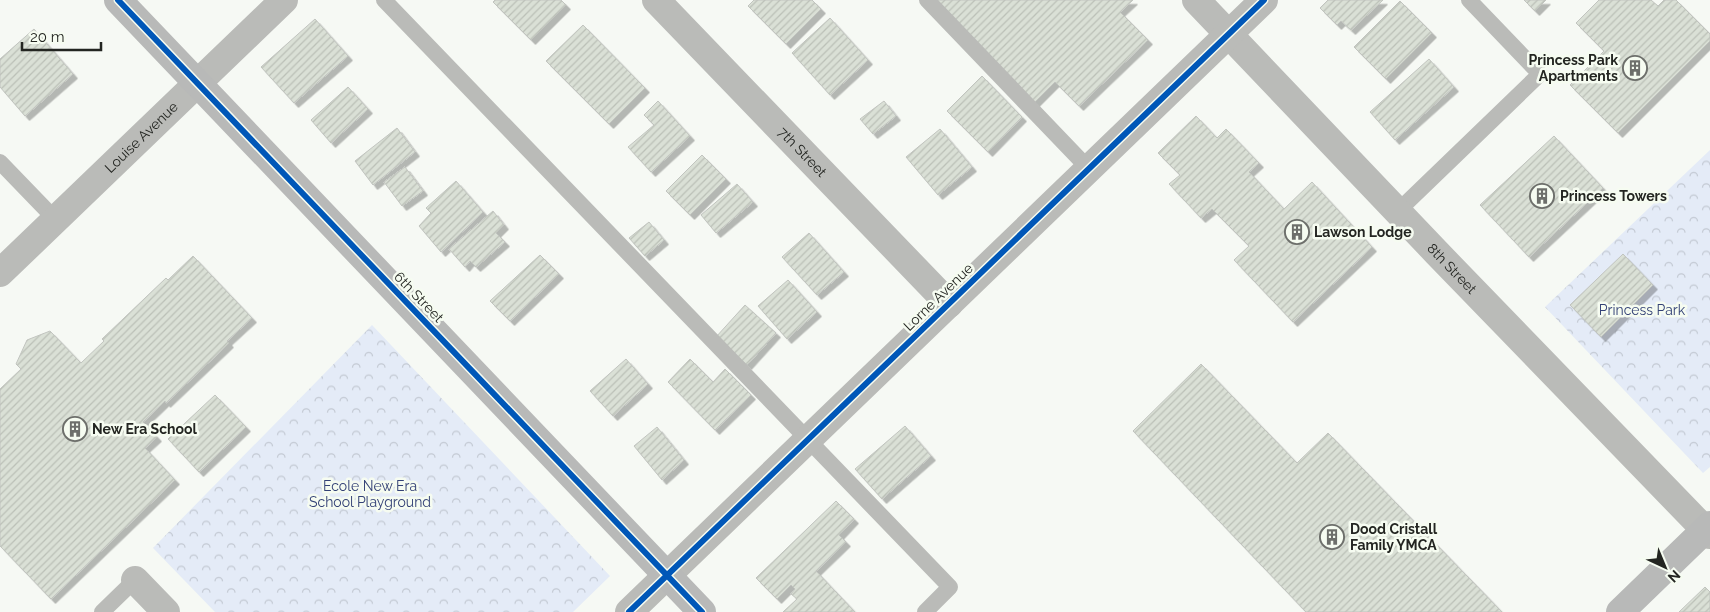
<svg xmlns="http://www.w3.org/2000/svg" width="1710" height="612" font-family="Raleway,sans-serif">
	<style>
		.park { fill: url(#park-crowns) }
		.building { fill: url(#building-hatch); stroke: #c1c4bf; filter: url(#shadow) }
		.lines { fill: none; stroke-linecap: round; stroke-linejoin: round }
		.lane { stroke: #babbb8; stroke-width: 16 }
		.street { stroke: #babbb8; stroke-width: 28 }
		.secondary { stroke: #b8b9b8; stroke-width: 28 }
		.cycleway-casing { stroke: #f6fcf1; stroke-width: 9 }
		.cycleway { stroke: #0057b8; stroke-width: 6 }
		.labels { text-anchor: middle; stroke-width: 5; stroke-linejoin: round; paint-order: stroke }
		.poi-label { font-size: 14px; font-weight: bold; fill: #232521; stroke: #f6fcf1; text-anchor: start }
		.street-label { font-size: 14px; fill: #232521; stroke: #f6fcf1 }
		.park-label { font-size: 14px; fill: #334176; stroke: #f6fcf1 }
	</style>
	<defs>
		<pattern id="park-crowns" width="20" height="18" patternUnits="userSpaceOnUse" patternTransform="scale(1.25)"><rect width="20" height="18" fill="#e4ebf7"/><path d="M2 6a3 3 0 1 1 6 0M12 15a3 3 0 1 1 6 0" fill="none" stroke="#c3c9d3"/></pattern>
		<pattern id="building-hatch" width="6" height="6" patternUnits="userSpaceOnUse" patternTransform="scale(1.25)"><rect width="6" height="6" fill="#dae0d6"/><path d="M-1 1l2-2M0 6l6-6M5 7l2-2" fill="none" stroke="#bbc0b7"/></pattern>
		<filter id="shadow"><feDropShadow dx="4.5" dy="4.5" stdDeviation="0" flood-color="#0004"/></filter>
	</defs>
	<rect width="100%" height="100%" fill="#f6f9f4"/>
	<path class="park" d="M1710 150V467L1703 473 1545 307Z
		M372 325 610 576 573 612H215L153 548Z"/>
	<path class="building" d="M495 0H561L566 5 531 40 493 2Z
		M754 0H812L821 9 786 44 748 6Z
		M934 0H1133L1120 12 1148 40 1079 106 1055 82 1034 103Z
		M1328 0H1383L1351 30 1341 21 1337 25 1320 8Z
		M1524 0H1546L1535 11Z
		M1599 0H1651L1658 6 1664 0H1676L1710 34V41L1618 133 1570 85 1604 51 1576 23Z
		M1400 1 1432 33 1386 79 1354 47Z
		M830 18 868 60 830 95 792 53Z
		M315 19 348 56 294 103 261 67Z
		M583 25 645 88 609 124 546 61Z
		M34 29 73 74 25 116 0 87V59Z
		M1429 59 1454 87 1395 140 1370 112Z
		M982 76 1022 117 988 152 947 111Z
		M348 87 368 109 331 143 311 120Z
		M658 101 690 136 651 172 628 147 654 125 644 115Z
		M884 101 896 116 873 134 860 119Z
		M1196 116 1217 138 1226 129 1259 163 1249 172 1284 209 1312 182 1372 247 1293 322 1234 260 1249 246 1212 209 1201 218 1169 184 1180 175 1158 153Z
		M397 128 415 152 373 185 355 161Z
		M940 129 972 167 938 195 906 157Z
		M1554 136 1603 188 1529 257 1480 205Z
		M702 155 726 179 690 215 666 191Z
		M405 167 423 191 402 206 384 182Z
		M456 181 483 212 441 252 419 226 431 213 426 208Z
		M737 184 753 202 716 233 701 215Z
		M493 211 504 225 496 233 505 242 476 267 470 261 465 267 449 249Z
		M649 222 664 240 645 256 629 238Z
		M809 233 844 272 817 295 782 257Z
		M1623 254 1653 285 1601 337 1570 305Z
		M540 255 559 274 510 321 490 301Z
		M193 256 252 318 227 341 229 343 166 403 165 401 143 422 157 437 145 448 175 480 51 599 0 546V389L21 369 16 364 27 340 50 331 81 363 104 341 102 339 166 278 168 280Z
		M788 280 817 312 787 339 758 306Z
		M745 305 776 333 747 365 716 337Z
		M626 359 648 384 613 416 590 391Z
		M690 359 713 382 725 369 751 395 715 430 668 382Z
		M1201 364 1297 463 1328 433 1502 612H1306L1133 431Z
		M215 395 246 427 199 472 168 439Z
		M905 426 931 456 882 499 855 469Z
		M657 427 684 460 662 480 634 446Z
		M836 501 854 519 839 535 846 542 816 571 855 612H783L797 599 791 594 795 589 791 585 777 599 756 578Z
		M1705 587 1710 592V612H1679Z"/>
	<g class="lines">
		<path class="lane" d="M384 0 950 587 925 612
			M927 0 1089 169
			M0 162 56 220
			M1397 212 1540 74 1469 0
			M102 612 135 580"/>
		<g class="street">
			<path id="s1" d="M656 0 949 304"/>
			<path id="s2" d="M1196 0 1437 253 1710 535"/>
			<path id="s3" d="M0 273 284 0"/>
			<path d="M135 580 166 612"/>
			<path d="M629 612 1264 0"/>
		</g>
		<path class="secondary" d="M118 0 702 612
			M1620 612 1710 525"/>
		<defs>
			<path id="cycleway" d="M118 0 702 612
				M629 612 1264 0"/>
		</defs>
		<use href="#cycleway" class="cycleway-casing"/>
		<use href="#cycleway" class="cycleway"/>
	</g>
	<defs>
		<symbol id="building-ring" viewBox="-11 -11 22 22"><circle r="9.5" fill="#f6fcf1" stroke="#6d6f6b" stroke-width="1.5"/><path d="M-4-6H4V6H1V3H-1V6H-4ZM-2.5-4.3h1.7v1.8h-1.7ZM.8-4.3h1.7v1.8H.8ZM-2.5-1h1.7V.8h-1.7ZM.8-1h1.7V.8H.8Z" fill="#6d6f6b"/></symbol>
	</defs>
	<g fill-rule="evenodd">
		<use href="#building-ring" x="1621" y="54" width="28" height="28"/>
		<use href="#building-ring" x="1528" y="182" width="28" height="28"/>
		<use href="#building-ring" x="1283" y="218" width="28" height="28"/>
		<use href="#building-ring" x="61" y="415" width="28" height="28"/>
		<use href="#building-ring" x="1318" y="523" width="28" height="28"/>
	</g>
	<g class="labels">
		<g class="poi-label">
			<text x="1618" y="65" text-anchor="end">Princess Park<tspan x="1618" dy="16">Apartments</tspan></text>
			<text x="1560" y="201">Princess Towers</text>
			<text x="1314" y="237">Lawson Lodge</text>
			<text x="92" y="434">New Era School</text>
			<text x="1350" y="534">Dood Cristall<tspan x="1350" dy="16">Family YMCA</tspan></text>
		</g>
		<g class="street-label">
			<text dy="5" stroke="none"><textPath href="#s3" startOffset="196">Louise Avenue</textPath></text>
			<text dy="5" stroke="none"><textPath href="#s1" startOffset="211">7th Street</textPath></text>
			<text dy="5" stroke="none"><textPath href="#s2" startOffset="371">8th Street</textPath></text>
			<text transform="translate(419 297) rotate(46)" y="5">6th Street</text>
			<text transform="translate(938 297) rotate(-44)" y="5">Lorne Avenue</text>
		</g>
		<g class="park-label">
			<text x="1642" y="315">Princess Park</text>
			<text x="370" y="491">Ecole New Era<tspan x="370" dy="16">School Playground</tspan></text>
		</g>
	</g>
	<g transform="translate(1665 567) rotate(136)" stroke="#f6fcf1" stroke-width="4" paint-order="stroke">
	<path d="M0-4L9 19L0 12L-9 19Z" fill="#232521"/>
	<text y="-8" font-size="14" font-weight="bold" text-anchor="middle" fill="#232521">N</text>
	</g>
	<path d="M22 42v8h79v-8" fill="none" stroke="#232521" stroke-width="2.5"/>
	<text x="30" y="42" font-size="15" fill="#232521" stroke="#f6fcf1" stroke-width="4" paint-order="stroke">20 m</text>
</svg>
